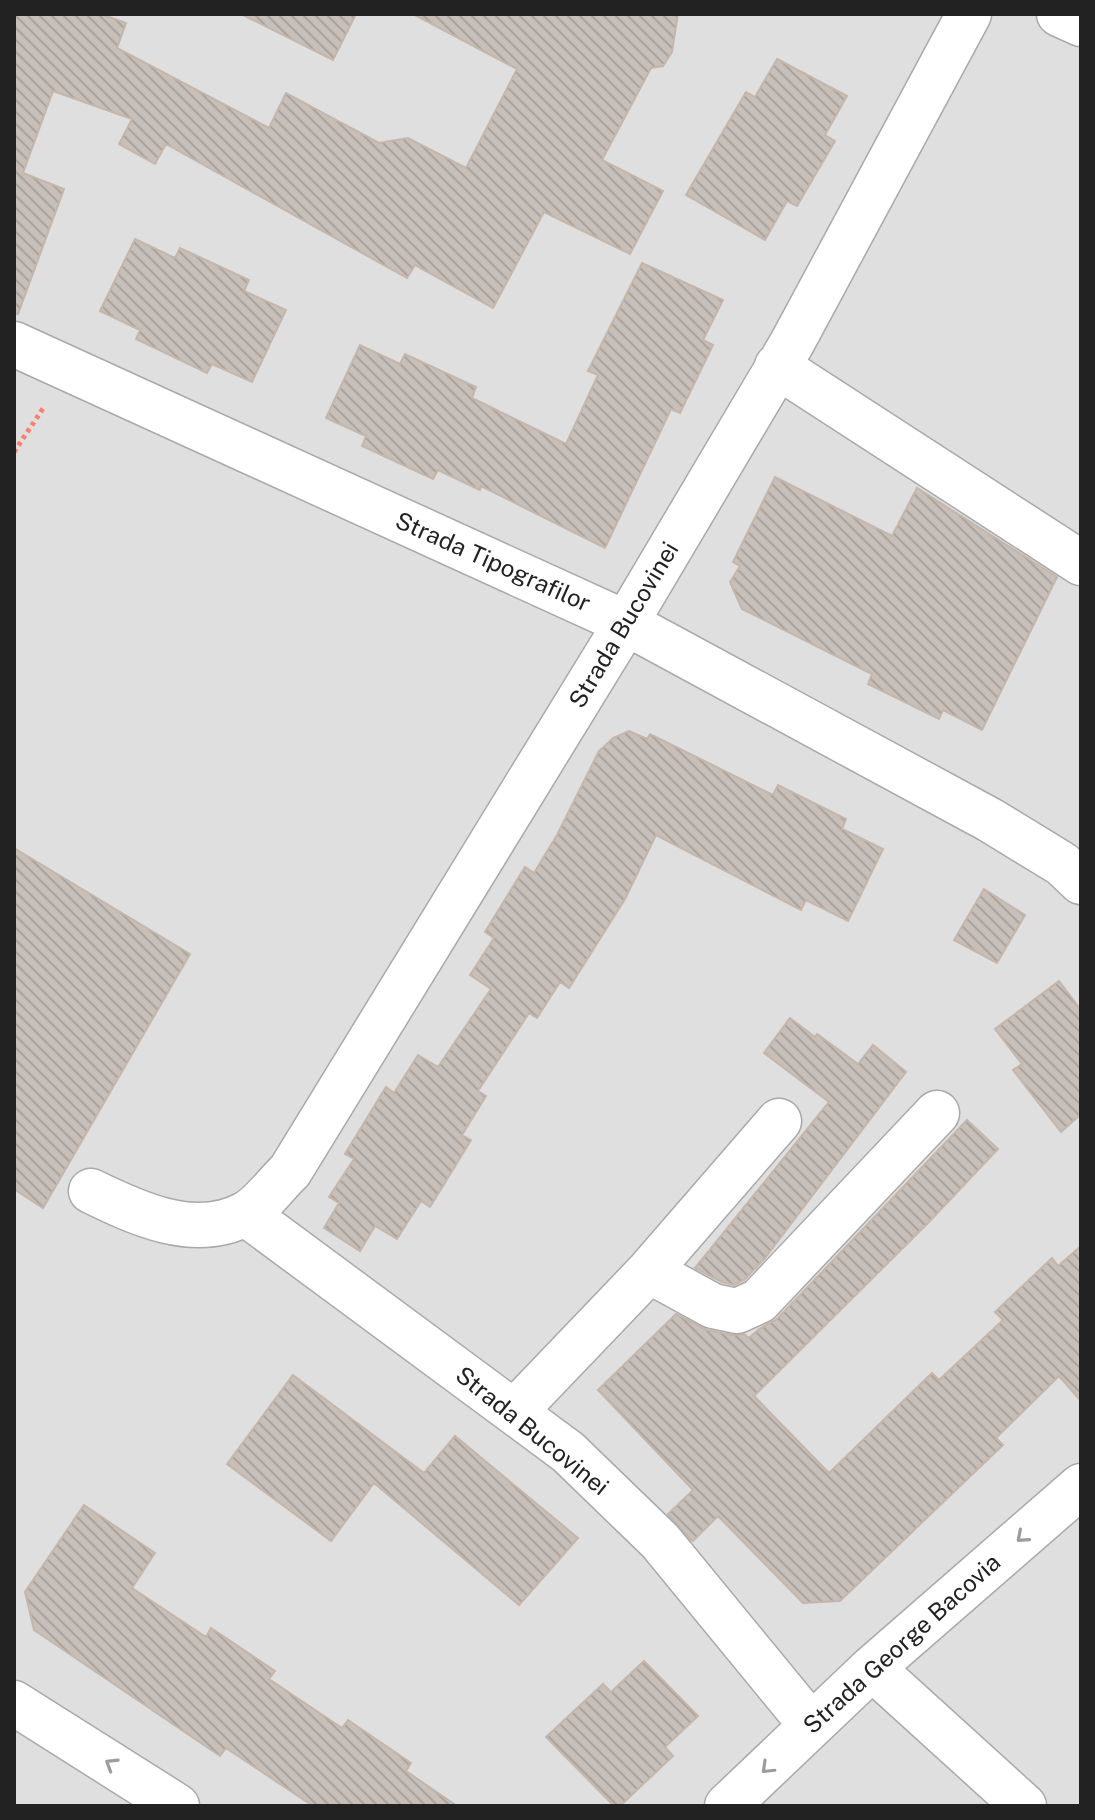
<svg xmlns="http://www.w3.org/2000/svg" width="1095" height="1820" font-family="'Public Sans',sans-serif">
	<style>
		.residential { fill: #e0dfdf }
		.building { fill: url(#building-back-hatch); stroke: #c4b6ab; stroke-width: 2 }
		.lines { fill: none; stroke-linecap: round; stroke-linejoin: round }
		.minor-casing { stroke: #a9a9a9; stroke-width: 47 }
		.path { stroke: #fa8072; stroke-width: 5; stroke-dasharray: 4 4; stroke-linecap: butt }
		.minor { stroke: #fff; stroke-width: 44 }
		.oneway { stroke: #9c9c9c }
		.labels { text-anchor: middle; stroke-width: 8; stroke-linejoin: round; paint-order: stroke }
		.street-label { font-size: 24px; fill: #222; stroke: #fff }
	</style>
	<defs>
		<pattern id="building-back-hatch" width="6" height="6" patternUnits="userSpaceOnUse" patternTransform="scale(2)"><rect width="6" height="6" fill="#c7bfb8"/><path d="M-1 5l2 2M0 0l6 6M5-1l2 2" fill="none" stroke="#aba49e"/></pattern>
	</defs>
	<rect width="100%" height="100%" fill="#f2efe9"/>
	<path class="residential" d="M14 14H1081V1806H14Z"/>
	<path class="building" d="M14 14H101L126 23 117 48 269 128 286 93 379 143 408 138 466 168 517 69 413 14H678L672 52 663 66 651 68 602 160 663 191 630 254 544 212 493 308 415 265 407 278 166 144 155 164 119 144 132 119 53 91 23 173 64 189 18 314 14 313Z
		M241 14H356L333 60Z
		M777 59 847 96 825 135 835 141 797 206 787 201 765 240 686 195 746 92 755 97Z
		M135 239 175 258 180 248 249 280 244 291 286 310 252 382 212 364 207 373 136 339 140 330 100 311Z
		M642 263 723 300 703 340 713 345 680 413 671 409 605 548 481 486 480 490 438 470 433 479 362 446 366 436 326 418 360 345 400 364 405 354 476 387 472 398 566 444 598 375 588 371Z
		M775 477 892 536 917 488 1057 577 982 730 943 710 939 719 868 684 872 674 742 609 730 582 740 566 733 562Z
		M629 731 647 739 650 734 773 795 778 785 846 819 842 829 883 849 848 921 806 900 801 910 656 835 625 899 569 988 560 982 537 1018 529 1013 478 1091 486 1096 462 1135 471 1140 430 1207 421 1201 397 1239 375 1226 360 1251 324 1228 339 1203 329 1197 354 1159 345 1154 386 1087 394 1093 418 1055 438 1067 491 989 470 975 494 938 485 932 525 867 534 873 557 835 599 751 613 738Z
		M14 848 190 954 43 1208 14 1189Z
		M984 889 1025 915 997 963 954 940Z
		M1059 981 1081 1010V1114L1061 1132 1013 1070 1022 1064 995 1029Z
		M790 1018 815 1037 817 1034 858 1064 873 1045 906 1072 765 1258 744 1280 734 1285 722 1282 695 1268 829 1102 764 1053Z
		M967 1120 998 1149 928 1223 754 1396 829 1473 932 1373 939 1380 1003 1320 995 1312 1052 1258 1058 1266 1081 1246V1401L1059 1376 996 1438 1003 1445 840 1601 803 1603 718 1516 693 1541 691 1540 668 1514 693 1490 598 1390 676 1314 707 1330 732 1335 744 1334 749 1338 759 1329 777 1319Z
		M293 1375 424 1473 455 1436 578 1538 519 1605 374 1483 331 1541 227 1464Z
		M84 1505 155 1553 132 1588 206 1637 211 1628 275 1671 269 1679 342 1728 348 1720 411 1763 406 1771 457 1806H313L226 1748 220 1756 34 1630 25 1592Z
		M644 1661 698 1716 665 1747 673 1756 620 1806H614L546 1737 603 1684 611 1692Z"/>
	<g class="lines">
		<defs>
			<path id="minor" d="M1059 14 1081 24
				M14 344 626 623 990 820 1062 864 1081 882
				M777 366 1081 563
				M91 1191C136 1213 195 1241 245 1214 261 1206 276 1184 290 1171L626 623 792 343 969 14
				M246 1214 568 1452 660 1541 811 1725
				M649 1271 713 1306 737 1311 759 1301 937 1113
				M514 1412 649 1271 779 1121
				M872 1668 1024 1806
				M14 1703 177 1806
				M727 1806 872 1668 1081 1486"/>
		</defs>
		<use href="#minor" class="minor-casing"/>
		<path class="path" d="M14 452 44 407"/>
		<use href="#minor" class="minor"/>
	</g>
	<defs><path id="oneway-chevron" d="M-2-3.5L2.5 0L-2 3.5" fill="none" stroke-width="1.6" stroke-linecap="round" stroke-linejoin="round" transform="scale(2)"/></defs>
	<g class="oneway">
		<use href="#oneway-chevron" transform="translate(1022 1537) rotate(139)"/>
		<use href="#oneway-chevron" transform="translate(111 1764) rotate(-148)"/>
		<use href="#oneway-chevron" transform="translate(767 1768) rotate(136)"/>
	</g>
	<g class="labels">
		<g class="street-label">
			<text transform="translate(493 562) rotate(24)" y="8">Strada Tipografilor</text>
			<text transform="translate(624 625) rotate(-59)" y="8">Strada Bucovinei</text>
			<text transform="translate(532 1431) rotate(39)" y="8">Strada Bucovinei</text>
			<text transform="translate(902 1644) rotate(-42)" y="8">Strada George Bacovia</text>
		</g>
	</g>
	<rect width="1095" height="1820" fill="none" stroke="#222222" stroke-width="32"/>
</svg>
